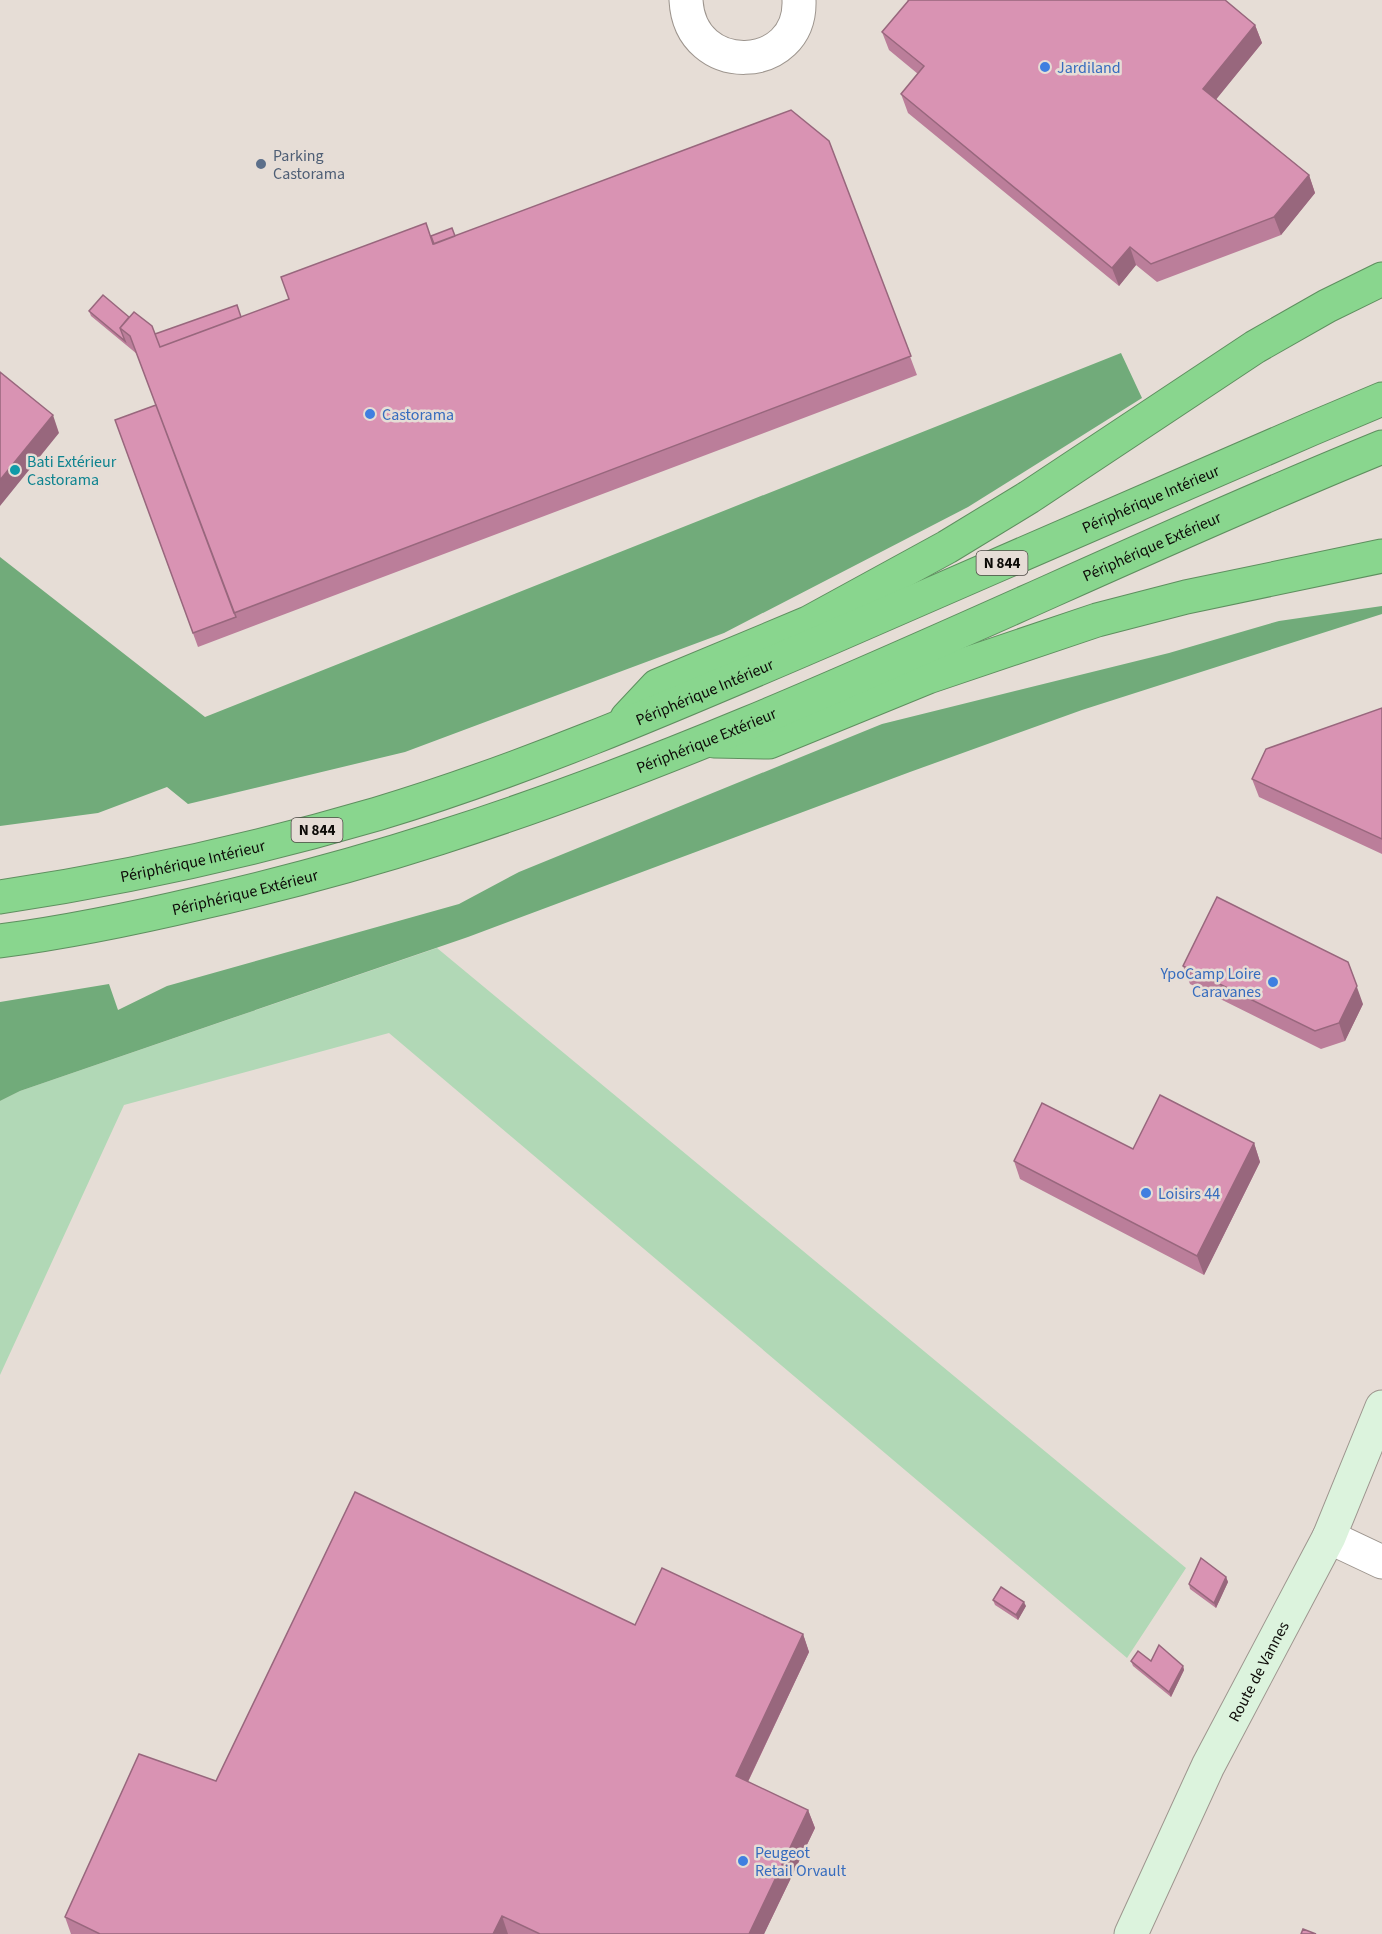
<svg xmlns="http://www.w3.org/2000/svg" width="1382" height="1934" font-family="'Source Sans 3',sans-serif">
	<style>
		.green { fill: #b1d8b6 }
		.forest { fill: #71ab7a }
		.lines { fill: none; stroke-linecap: round; stroke-linejoin: round }
		.street-casing { stroke: #9d958e; stroke-width: 35 }
		.secondary-casing { stroke: #9d958e; stroke-width: 35 }
		.highway-casing { stroke: #5e8f5f; stroke-width: 35 }
		.street { stroke: #fff; stroke-width: 33 }
		.secondary { stroke: #dcf3dd; stroke-width: 33 }
		.highway { stroke: #89d68e; stroke-width: 33 }
		.wall { fill: #bb7e9a }
		.shaded-wall { fill: #98677d }
		.building { fill: #d993b3; stroke: #98677d; stroke-width: 1.5 }
		.shop-dot { fill: #3f7fe0; stroke: #e6ddd6; stroke-width: 2 }
		.service-dot { fill: #5c6f8a; stroke: #e6ddd6; stroke-width: 2 }
		.culture-dot { fill: #0f9aa8; stroke: #e6ddd6; stroke-width: 2 }
		.labels { text-anchor: middle; stroke-width: 5; stroke-linejoin: round; paint-order: stroke }
		.shield { fill: #e6ddd6; stroke: #4e4a46; stroke-width: 1.5 }
		.shield-label { font-size: 15px; font-weight: bold; fill: #0d0b08 }
		.shop-label { font-size: 16px; fill: #366cbe; stroke: #e6ddd6; text-anchor: start }
		.service-label { font-size: 16px; fill: #4e5e75; stroke: #e6ddd6; text-anchor: start }
		.culture-label { font-size: 16px; fill: #0d838f; stroke: #e6ddd6; text-anchor: start }
		.street-label { font-size: 16px; fill: #0d0b08; stroke: #e6ddd6 }
	</style>
	<rect width="100%" height="100%" fill="#e6ddd6"/>
	<path class="green" d="M437 948 1186 1568 1127 1658 389 1033 124 1105 0 1375V1101L20 1091Z"/>
	<path class="forest" d="M1121 353 1142 398 968 507 724 633 405 752 188 804 167 787 98 813 0 826V557L205 717Z
		M1382 606V614L1082 710 910 772 468 937 20 1091 0 1101V1002L109 984 118 1010 167 986 459 904 519 872 882 724 1169 653 1279 621Z"/>
	<g class="lines">
		<defs>
			<path id="street" d="M686 0C690 79 802 74 799 0
				M1329 1537 1382 1562"/>
			<g id="secondary">
				<path id="s1" d="M1131 1934 1208 1766 1329 1537 1382 1407"/>
			</g>
			<g id="highway">
				<path d="M627 718 657 686 808 623 947 547 1029 497 1255 347 1327 306 1382 279"/>
				<path d="M714 741 769 742 928 677 1097 620 1186 597 1382 556"/>
				<path id="s2" d="M0 897C127 878 254 850 377 814 530 768 681 702 828 639 989 569 1150 498 1311 429L1382 399"/>
				<path id="s3" d="M0 941C69 932 136 918 204 902 283 884 361 863 439 838 763 735 1068 575 1382 447"/>
			</g>
		</defs>
		<use href="#street" class="street-casing"/>
		<use href="#secondary" class="secondary-casing"/>
		<use href="#highway" class="highway-casing"/>
		<use href="#street" class="street"/>
		<use href="#secondary" class="secondary"/>
		<use href="#highway" class="highway"/>
	</g>
	<path class="wall" d="M907 0H1225L1255 25 1262 43 1216 99 1309 175 1315 193 1281 235 1157 282 1136 265 1119 286 908 113 901 94 918 74 889 50 882 32 908 1Z
		M829 141 917 375 198 647 115 420 156 405 137 354 91 316 89 311 129 317 155 334 241 317 289 299 431 236H455Z
		M1382 708V854L1259 797 1252 779Z
		M1183 966 1363 1004 1345 1041 1321 1049 1190 984Z
		M1254 1143 1260 1162 1204 1275 1020 1179 1014 1161Z
		M1226 1577 1228 1582 1216 1608 1190 1589 1189 1584Z
		M993 1600 1026 1606 1018 1620 995 1605Z
		M803 1634 809 1652 748 1782 808 1810 815 1828 764 1934H71L65 1917 216 1781Z
		M1131 1661H1151L1183 1666 1184 1670 1171 1697 1133 1666Z"/>
	<path class="shaded-wall" d="M1255 25 1262 43 1210 107 1203 89Z
		M1309 175 1315 193 1281 235 1274 217Z
		M1130 247 1136 265 1119 286 1112 268Z
		M53 415 59 433 0 506V480Z
		M1348 962 1363 1004 1345 1041 1339 1023Z
		M1254 1143 1260 1162 1204 1275 1197 1256Z
		M1226 1577 1228 1582 1216 1608 1214 1603Z
		M1024 1602 1026 1606 1018 1620 1016 1615Z
		M803 1634 809 1652 742 1794 736 1776Z
		M1183 1666 1184 1670 1171 1697 1169 1692Z
		M808 1810 815 1828 764 1934H749Z
		M502 1916 508 1934H493Z"/>
	<path class="building" d="M909 0H1225L1255 25 1203 89 1309 175 1274 217 1151 264 1130 247 1112 268 901 94 924 66 882 32Z
		M791 110 829 141 911 356 234 613 130 336 120 328 134 312 152 326 160 347 289 299 281 277 426 223 433 244Z
		M452 228 455 236 434 244 431 236Z
		M103 295 129 317 120 328 125 341 89 311Z
		M237 305 241 317 160 347 155 334Z
		M0 372 53 415 0 480Z
		M156 405 236 617 193 633 115 420Z
		M1382 708V839L1252 779 1266 749Z
		M1217 897 1348 962 1357 986 1339 1023 1315 1031 1183 966Z
		M1160 1095 1254 1143 1197 1256 1014 1161 1042 1103 1133 1149Z
		M355 1492 635 1625 662 1568 803 1634 736 1776 808 1810 749 1934H540L502 1916 493 1934H100L65 1917 139 1754 216 1781Z
		M1201 1558 1226 1577 1214 1603 1189 1584Z
		M1001 1587 1024 1602 1016 1615 993 1600Z
		M1159 1645 1183 1666 1169 1692 1131 1661 1138 1651 1151 1661Z
		M1303 1929 1316 1934H1301Z"/>
	<g class="shop-dot">
		<circle cx="1045" cy="67" r="6"/>
		<circle cx="370" cy="414" r="6"/>
		<circle cx="1273" cy="982" r="6"/>
		<circle cx="1146" cy="1193" r="6"/>
		<circle cx="743" cy="1861" r="6"/>
	</g>
	<circle class="service-dot" cx="261" cy="164" r="6"/>
	<circle class="culture-dot" cx="15" cy="470" r="6"/>
	<g class="labels">
		<g class="shield">
			<rect x="976.5" y="551" width="51" height="24" rx="4.5"/>
			<rect x="291.5" y="818" width="51" height="24" rx="4.5"/>
		</g>
		<g class="shield-label">
			<text x="1002" y="568">N 844</text>
			<text x="317" y="835">N 844</text>
		</g>
		<g class="shop-label">
			<text x="1057" y="73">Jardiland</text>
			<text x="382" y="420">Castorama</text>
			<text x="1261" y="979" text-anchor="end">YpoCamp Loire<tspan x="1261" dy="18">Caravanes</tspan></text>
			<text x="1158" y="1199">Loisirs 44</text>
			<text x="755" y="1858">Peugeot<tspan x="755" dy="18">Retail Orvault</tspan></text>
		</g>
		<g class="service-label">
			<text x="273" y="161">Parking<tspan x="273" dy="18">Castorama</tspan></text>
		</g>
		<g class="culture-label">
			<text x="27" y="467">Bati Extérieur<tspan x="27" dy="18">Castorama</tspan></text>
		</g>
		<g class="street-label">
			<text dy="6" stroke="none"><textPath href="#s2" startOffset="1222">Périphérique Intérieur</textPath></text>
			<text dy="6" stroke="none"><textPath href="#s3" startOffset="1222">Périphérique Extérieur</textPath></text>
			<text dy="6" stroke="none"><textPath href="#s2" startOffset="736">Périphérique Intérieur</textPath></text>
			<text dy="6" stroke="none"><textPath href="#s3" startOffset="736">Périphérique Extérieur</textPath></text>
			<text dy="6" stroke="none"><textPath href="#s2" startOffset="196">Périphérique Intérieur</textPath></text>
			<text dy="6" stroke="none"><textPath href="#s3" startOffset="250">Périphérique Extérieur</textPath></text>
			<text dy="6" stroke="none"><textPath href="#s1" startOffset="292">Route de Vannes</textPath></text>
		</g>
	</g>
</svg>
